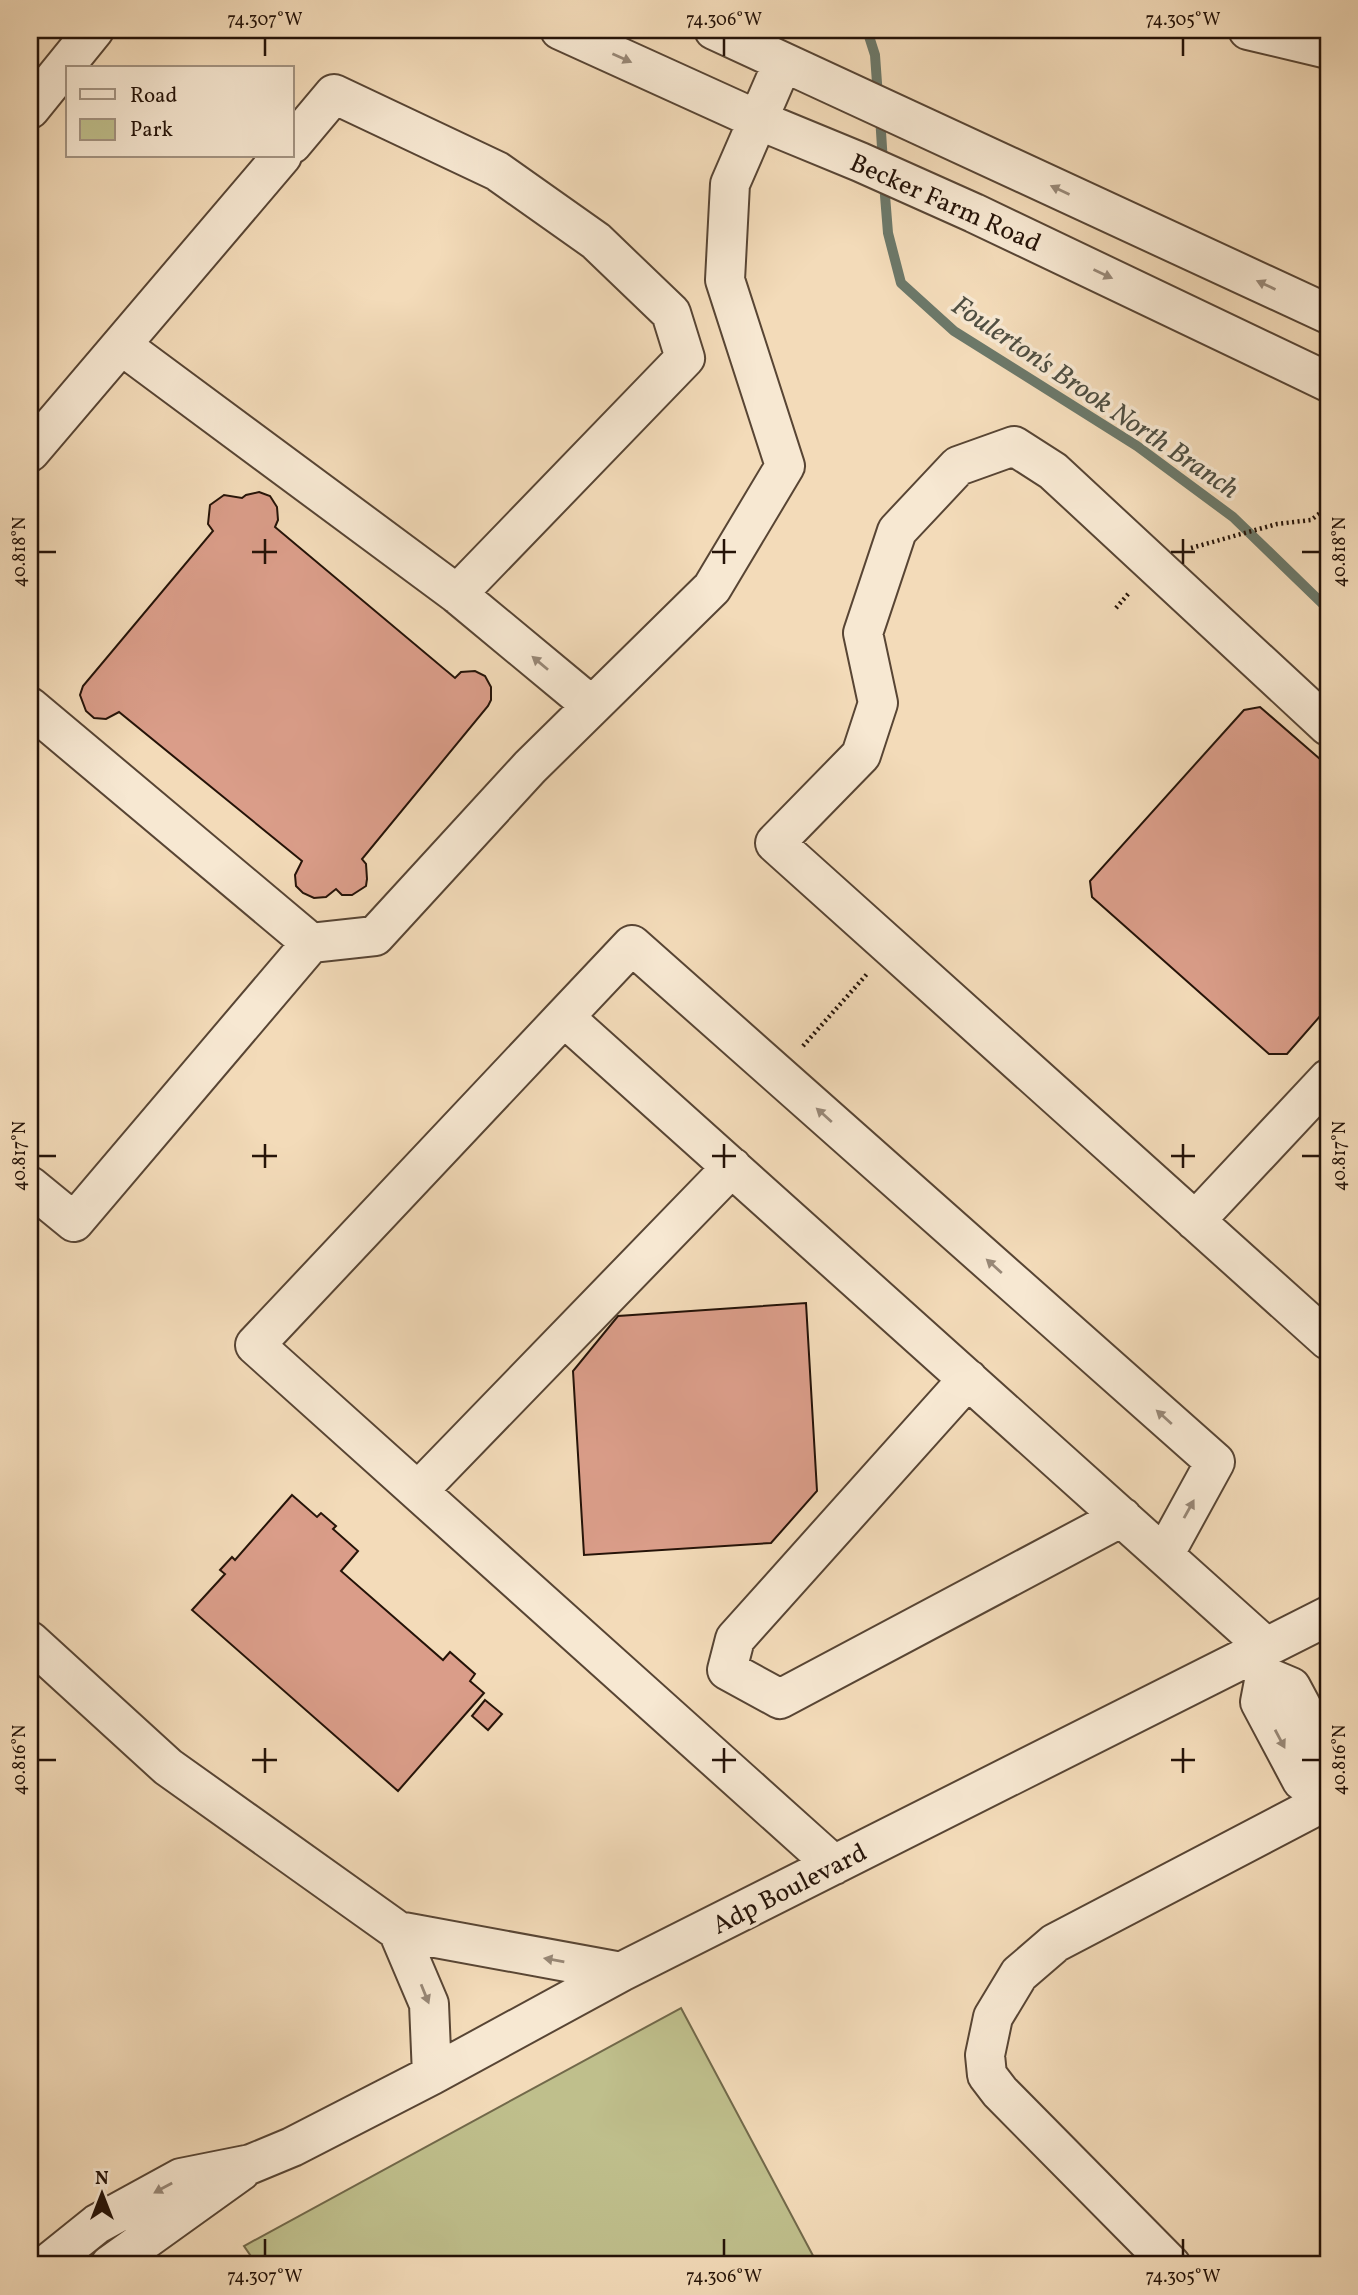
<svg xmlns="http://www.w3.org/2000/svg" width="1358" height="2295" font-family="Vollkorn,serif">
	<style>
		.green { fill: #bfbf8c; stroke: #72694a; stroke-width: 2 }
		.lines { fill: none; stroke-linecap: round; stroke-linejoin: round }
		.stream { stroke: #6c7869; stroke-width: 10 }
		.building { fill: #da9d89; stroke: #251308; stroke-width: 2 }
		.minor-casing { stroke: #584534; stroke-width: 42 }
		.path { stroke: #251308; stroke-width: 4.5; stroke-dasharray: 2 3.5; stroke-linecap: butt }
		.minor { stroke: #f7e8d2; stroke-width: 38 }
		.oneway { fill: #988877 }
		.ticks { fill: none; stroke: #251308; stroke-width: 2.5 }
		.labels { text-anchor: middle; stroke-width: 7; stroke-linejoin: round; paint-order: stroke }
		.street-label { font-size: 26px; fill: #251308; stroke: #f7e8d2 }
		.water-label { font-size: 28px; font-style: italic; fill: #4f4e41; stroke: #f7e8d2 }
		.neatline { fill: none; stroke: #251308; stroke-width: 2.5 }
		.ticks-label { font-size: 18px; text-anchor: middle; fill: #251308 }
	</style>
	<rect width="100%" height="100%" fill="#f3dbb9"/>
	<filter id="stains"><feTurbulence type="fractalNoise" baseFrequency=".00286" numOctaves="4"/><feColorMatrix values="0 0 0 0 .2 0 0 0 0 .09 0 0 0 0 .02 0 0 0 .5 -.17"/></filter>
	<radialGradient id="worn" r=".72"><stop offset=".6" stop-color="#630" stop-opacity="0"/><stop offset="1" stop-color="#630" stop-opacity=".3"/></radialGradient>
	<path class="green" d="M681 2008 818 2265H257L244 2246Z"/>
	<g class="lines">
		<path class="stream" d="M867 30 875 55 878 97
			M880 116 883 163
			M884 183 888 233 901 283 954 331 1137 446 1233 517 1328 609"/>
	</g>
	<path class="building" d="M259 492 270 496 277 507 278 520 275 527 455 678 461 672 475 671 485 676 491 687V700L488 706 362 859 366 864 367 879 366 886 352 895H342L336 889 326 897 314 898 303 893 296 886 295 875 302 861 119 712 106 719 94 718 86 711 80 695 83 686 213 531 208 524 210 505 224 495 242 498 246 495Z
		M1260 707 1328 766V1007L1287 1054H1269L1092 897 1090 881 1244 710Z
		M806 1303 817 1491 771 1543 584 1555 573 1371 618 1316Z
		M292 1495 317 1517 321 1513 336 1526 333 1529 358 1551 341 1571 443 1660 450 1652 475 1674 470 1681 484 1693 398 1791 192 1610 225 1574 220 1570 232 1557 235 1560Z
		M485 1700 502 1714 488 1730 472 1716Z"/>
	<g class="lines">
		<defs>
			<path id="minor" d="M560 30 758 120 860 162 974 213 1328 382
				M714 30 1328 314
				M1248 30 1328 49
				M30 109 94 30
				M292 144 334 94 497 171 596 241 671 313 685 358 457 594
				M121 345 457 594 592 706
				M30 452 282 156
				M30 707 311 943
				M1328 726 1053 471 1014 446 958 466 897 531 863 633 878 703 861 755 775 843 1328 1340
				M564 1017 632 945 1215 1462 1164 1555
				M30 1186 74 1222 311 943 375 936 530 767 712 588 785 466 725 280 730 184 783 62
				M1195 1221 1328 1079
				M968 1379 735 1639 727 1670 780 1699 1122 1517
				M418 1491 732 1167
				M30 1641 168 1767 398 1931 621 1972
				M1253 1656 1265 1676 1291 1687 1328 1756
				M1265 1676 1260 1702 1302 1781 1328 1796
				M834 1865 255 1345 564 1017 1266 1647
				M398 1931 429 2004 432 2075
				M46 2265 97 2224 181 2178 251 2164 292 2147 432 2075 621 1972 1328 1616
				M110 2265 241 2171
				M1171 2265 1000 2092 987 2075 985 2055 993 2017 1019 1974 1055 1943 1328 1800"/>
		</defs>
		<use href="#minor" class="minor-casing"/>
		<path class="path" d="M1191 548 1277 524 1311 520 1328 507
			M1116 608 1129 593
			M803 1046 867 974"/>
		<use href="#minor" class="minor"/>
	</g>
	<defs><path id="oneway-solid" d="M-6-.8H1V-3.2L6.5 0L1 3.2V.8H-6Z" transform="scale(1.75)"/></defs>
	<g class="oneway">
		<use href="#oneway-solid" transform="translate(622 58) rotate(24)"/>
		<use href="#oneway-solid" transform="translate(1060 190) rotate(-155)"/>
		<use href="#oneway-solid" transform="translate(1103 274) rotate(25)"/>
		<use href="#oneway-solid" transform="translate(1266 285) rotate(-155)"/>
		<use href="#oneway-solid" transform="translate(540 663) rotate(-140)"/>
		<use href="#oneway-solid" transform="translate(824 1115) rotate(-138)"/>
		<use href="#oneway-solid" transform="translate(994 1266) rotate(-138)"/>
		<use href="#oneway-solid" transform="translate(1164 1417) rotate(-138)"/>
		<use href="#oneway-solid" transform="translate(1189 1509) rotate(-61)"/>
		<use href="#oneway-solid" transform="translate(1280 1739) rotate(62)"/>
		<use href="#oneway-solid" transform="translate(554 1960) rotate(-170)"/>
		<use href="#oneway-solid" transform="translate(425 1994) rotate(68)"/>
		<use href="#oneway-solid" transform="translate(163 2188) rotate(151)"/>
	</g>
	<path class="ticks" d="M265 38V56M724 38V56M1183 38V56M265 539V564M724 539V564M1183 539V564M38 552H56M252 552H277M712 552H736M1171 552H1195M1302 552H1320M265 1144V1168M724 1144V1168M1183 1144V1168M38 1156H56M252 1156H277M712 1156H736M1171 1156H1195M1302 1156H1320M265 1748V1773M724 1748V1773M1183 1748V1773M38 1760H56M252 1760H277M712 1760H736M1171 1760H1195M1302 1760H1320M265 2239V2256M724 2239V2256M1183 2239V2256"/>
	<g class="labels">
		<g class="street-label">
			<text transform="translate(946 202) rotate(24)" y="9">Becker Farm Road</text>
			<text transform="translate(789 1888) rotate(-27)" y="9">Adp Boulevard</text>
		</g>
		<g class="water-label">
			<text transform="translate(1096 396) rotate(34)" y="10">Foulerton's Brook North Branch</text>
		</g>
	</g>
	<rect width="1358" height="2295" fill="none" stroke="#f3dbb9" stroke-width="77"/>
	<rect x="66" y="66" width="228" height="91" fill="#f7e8d2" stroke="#a39381" stroke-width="2"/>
	<rect x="80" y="89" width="35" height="10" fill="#f7e8d2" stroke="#a39381" stroke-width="2"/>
	<text x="130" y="102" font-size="21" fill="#251308">Road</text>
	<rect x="80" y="119" width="35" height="21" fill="#bfbf8c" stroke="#a39381" stroke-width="2"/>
	<text x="130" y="136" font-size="21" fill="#251308">Park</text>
	<g transform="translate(102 2194)" stroke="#f7e8d2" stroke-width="5" paint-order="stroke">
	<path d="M0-5L12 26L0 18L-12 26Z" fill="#251308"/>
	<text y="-10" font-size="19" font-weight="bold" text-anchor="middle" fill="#251308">N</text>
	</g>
	<rect x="38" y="38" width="1282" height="2218" class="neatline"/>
	<g class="ticks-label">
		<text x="265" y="25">74.307°W</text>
		<text x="724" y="25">74.306°W</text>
		<text x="1183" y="25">74.305°W</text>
		<text transform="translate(19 552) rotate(-90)" y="6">40.818°N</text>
		<text transform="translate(1339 552) rotate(-90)" y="6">40.818°N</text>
		<text transform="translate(19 1156) rotate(-90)" y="6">40.817°N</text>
		<text transform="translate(1339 1156) rotate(-90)" y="6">40.817°N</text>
		<text transform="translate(19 1760) rotate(-90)" y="6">40.816°N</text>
		<text transform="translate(1339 1760) rotate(-90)" y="6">40.816°N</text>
		<text x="265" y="2282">74.307°W</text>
		<text x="724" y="2282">74.306°W</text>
		<text x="1183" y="2282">74.305°W</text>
	</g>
	<rect width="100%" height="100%" filter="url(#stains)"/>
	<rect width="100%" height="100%" fill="url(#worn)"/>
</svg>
